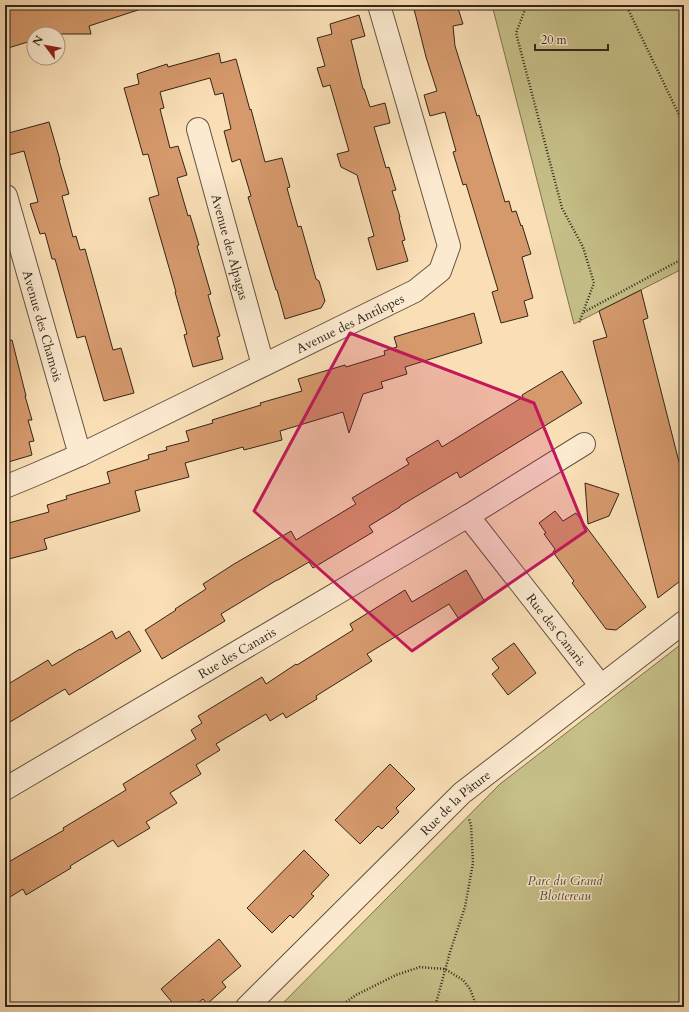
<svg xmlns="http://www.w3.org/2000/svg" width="689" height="1012" font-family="Cardo,serif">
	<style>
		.green { fill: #c6bf88; stroke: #7c7251 }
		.building { fill: #d5996c; stroke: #31251a }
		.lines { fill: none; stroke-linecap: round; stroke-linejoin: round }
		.street-casing { stroke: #635441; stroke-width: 24 }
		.path { stroke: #31251a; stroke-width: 2.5; stroke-dasharray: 1 2; stroke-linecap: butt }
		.street { stroke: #fcead0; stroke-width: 22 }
		.marked { fill: #c2185b; fill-opacity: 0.2; stroke: #c2185b; stroke-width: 3; stroke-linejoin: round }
		.labels { text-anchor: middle; stroke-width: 3; stroke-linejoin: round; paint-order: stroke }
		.street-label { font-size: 13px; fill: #31251a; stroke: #fcead0 }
		.park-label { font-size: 13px; font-style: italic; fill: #564c36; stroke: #fcead0 }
	</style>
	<rect width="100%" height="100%" fill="#fadfb6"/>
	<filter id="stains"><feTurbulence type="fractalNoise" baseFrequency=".005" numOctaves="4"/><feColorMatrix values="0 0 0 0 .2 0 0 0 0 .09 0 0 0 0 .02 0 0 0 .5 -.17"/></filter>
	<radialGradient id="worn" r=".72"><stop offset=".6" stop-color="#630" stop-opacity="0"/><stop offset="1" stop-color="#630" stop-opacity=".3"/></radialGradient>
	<path class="green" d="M492 5H684V268L574 324Z
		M684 642V1007H279L500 784Z"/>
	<path class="building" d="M5 5H141V9L89 26 91 34H34V40L5 49Z
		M413 5H457L463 24 453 26 455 46 477 116 479 115 505 202 509 201 512 212 516 211 521 226 522 225 531 254 522 257 533 298 524 301 528 316 501 323 492 292 498 290 466 184 463 185 453 152 456 151 445 112 430 116 424 95 437 91 426 57Z
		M359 15 365 36 351 40 363 89H364L370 107 385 103 390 123 374 127 386 168 389 167 396 190 392 191 400 217H399L405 240 402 241 408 261 377 270 368 238 374 236 357 175 341 167 337 154 349 151 330 85 323 87 317 68 325 66 317 38 332 34 330 24Z
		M219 53 221 63 236 59 250 110 251 109 265 162 282 158 290 187 287 188 298 227 301 226 316 279 319 281 325 301 321 308 285 319 277 290H276L254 217 248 197 251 196 240 159 232 162 224 131 231 129 223 93 215 95 210 78 160 92 164 108 160 109 170 148 178 146 187 175 177 178 188 216 190 215 199 245 197 246 211 294 208 295 220 336 217 337 223 359 193 367 184 335 187 334 175 292H176L149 198 159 195 148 154 143 155 124 88 139 84 137 74 167 64 168 67Z
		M49 122 60 160H59L69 194 62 196 73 237 76 236 80 250 85 249 113 350 121 348 134 393 104 401 85 336 77 338 55 259H52L45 233 40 234 30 204 38 202 24 151 9 155 5 142V134Z
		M641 290 648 318 643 320 679 462 684 461V578L658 598 593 341 607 337 599 311Z
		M474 313 482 343 405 367 407 374 381 382 383 388 363 394 349 433 343 412 280 431 282 440 244 450 243 447 185 463 189 477 135 491 140 511 44 539 47 549 5 560V524L49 512 47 505 67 499 66 496 110 483 107 472 149 459 148 455 167 450 166 447 189 441 186 431 213 423 212 420 261 405 260 403 302 391 298 379 345 365 346 367 385 355 384 351 397 347 394 337Z
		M12 340 26 396H25L32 420H28L34 441 29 442 32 455 5 463V341Z
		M562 371 582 403 460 478 457 472 400 506V507L369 526 373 532 313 568 309 562 278 580H277L221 614 225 621 162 659 145 630 176 610 175 609 206 589 203 584 234 564 291 531 296 540 356 504 352 498 409 464 406 459 438 440 442 447 523 397 522 395Z
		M585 483 619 494 609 516 588 524Z
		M555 511 563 521 576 513 646 607 616 630 606 629 572 583 574 581 553 552 555 549 544 534 546 533 539 523Z
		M466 570 485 602 458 618 449 604 367 654 372 661 316 696 317 699 286 718 283 713 270 721 266 714 216 744 220 750 196 765 201 774 170 793 177 803 146 822 150 828 118 847 113 840 70 866 71 868 26 895 23 889 5 900V864L64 830 63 828 126 790 123 784 196 739 191 730 202 723 198 716 262 677 266 684 296 664 297 665 353 630 350 624 405 590 412 602Z
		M112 631 116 639 129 631 141 651 69 695 65 689 5 725V686L48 660 52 666 80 649V650Z
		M514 643 536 673 508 695 492 674 499 668 492 659Z
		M390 764 415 789 396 808 399 812 382 829 378 826 360 844 335 820Z
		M304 850 329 875 311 894 314 896 293 918 290 915 272 933 247 908Z
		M219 939 241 966 222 982 226 987 207 1004 203 999 193 1007H176L161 989Z"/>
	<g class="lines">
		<defs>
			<g id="street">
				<path id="s1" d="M198 129 263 365"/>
				<path id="s2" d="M6 196 80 455"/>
				<path id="s3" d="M5 487 34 475 80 455 415 291 440 271 449 246 379 5"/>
				<path id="s4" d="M468 516 601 686"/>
				<path id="s5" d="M5 789 468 516 584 444"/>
				<path id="s6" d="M247 1007 462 793 684 622"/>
			</g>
		</defs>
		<use href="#street" class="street-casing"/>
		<path class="path" d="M533 5 526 7 516 33 562 208 583 247 594 283 579 323
			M626 5 684 125
			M584 312 684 258
			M339 1007 356 995 396 975 420 967 445 969 463 980 470 989 477 1007
			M435 1007 450 952 465 907 473 863 471 825 469 819"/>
		<use href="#street" class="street"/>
	</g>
	<path class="marked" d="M350 333 534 403 586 531 412 651 254 511Z"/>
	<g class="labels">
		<g class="street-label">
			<text dy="5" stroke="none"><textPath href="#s1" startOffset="122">Avenue des Alpagas</textPath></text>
			<text dy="5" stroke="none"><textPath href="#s3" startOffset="382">Avenue des Antilopes</textPath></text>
			<text dy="5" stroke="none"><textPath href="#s2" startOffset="135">Avenue des Chamois</textPath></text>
			<text dy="5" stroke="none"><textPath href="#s4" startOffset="144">Rue des Canaris</textPath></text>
			<text dy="5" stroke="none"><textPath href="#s5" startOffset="269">Rue des Canaris</textPath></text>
			<text dy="5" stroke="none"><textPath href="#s6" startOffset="292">Rue de la Pâture</textPath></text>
		</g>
		<g class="park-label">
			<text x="565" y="885">Parc du Grand<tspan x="565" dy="15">Blottereau</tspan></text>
		</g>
	</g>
	<rect width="689" height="1012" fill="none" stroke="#fadfb6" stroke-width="20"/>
	<rect x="6" y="6" width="677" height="1000" fill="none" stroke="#31251a" stroke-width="2"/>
	<rect x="10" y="10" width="669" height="992" fill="none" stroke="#31251a"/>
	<g transform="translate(46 46) rotate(302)"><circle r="19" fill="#fcead0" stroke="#ab9b87"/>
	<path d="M0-3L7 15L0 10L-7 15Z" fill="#8f2418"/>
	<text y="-6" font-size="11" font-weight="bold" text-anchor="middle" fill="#31251a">N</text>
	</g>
	<path d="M535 44v6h73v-6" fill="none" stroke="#31251a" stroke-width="2"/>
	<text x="541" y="44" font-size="12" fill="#31251a" stroke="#fcead0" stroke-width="3" paint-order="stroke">20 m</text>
	<rect width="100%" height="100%" filter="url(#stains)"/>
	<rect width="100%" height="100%" fill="url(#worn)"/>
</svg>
